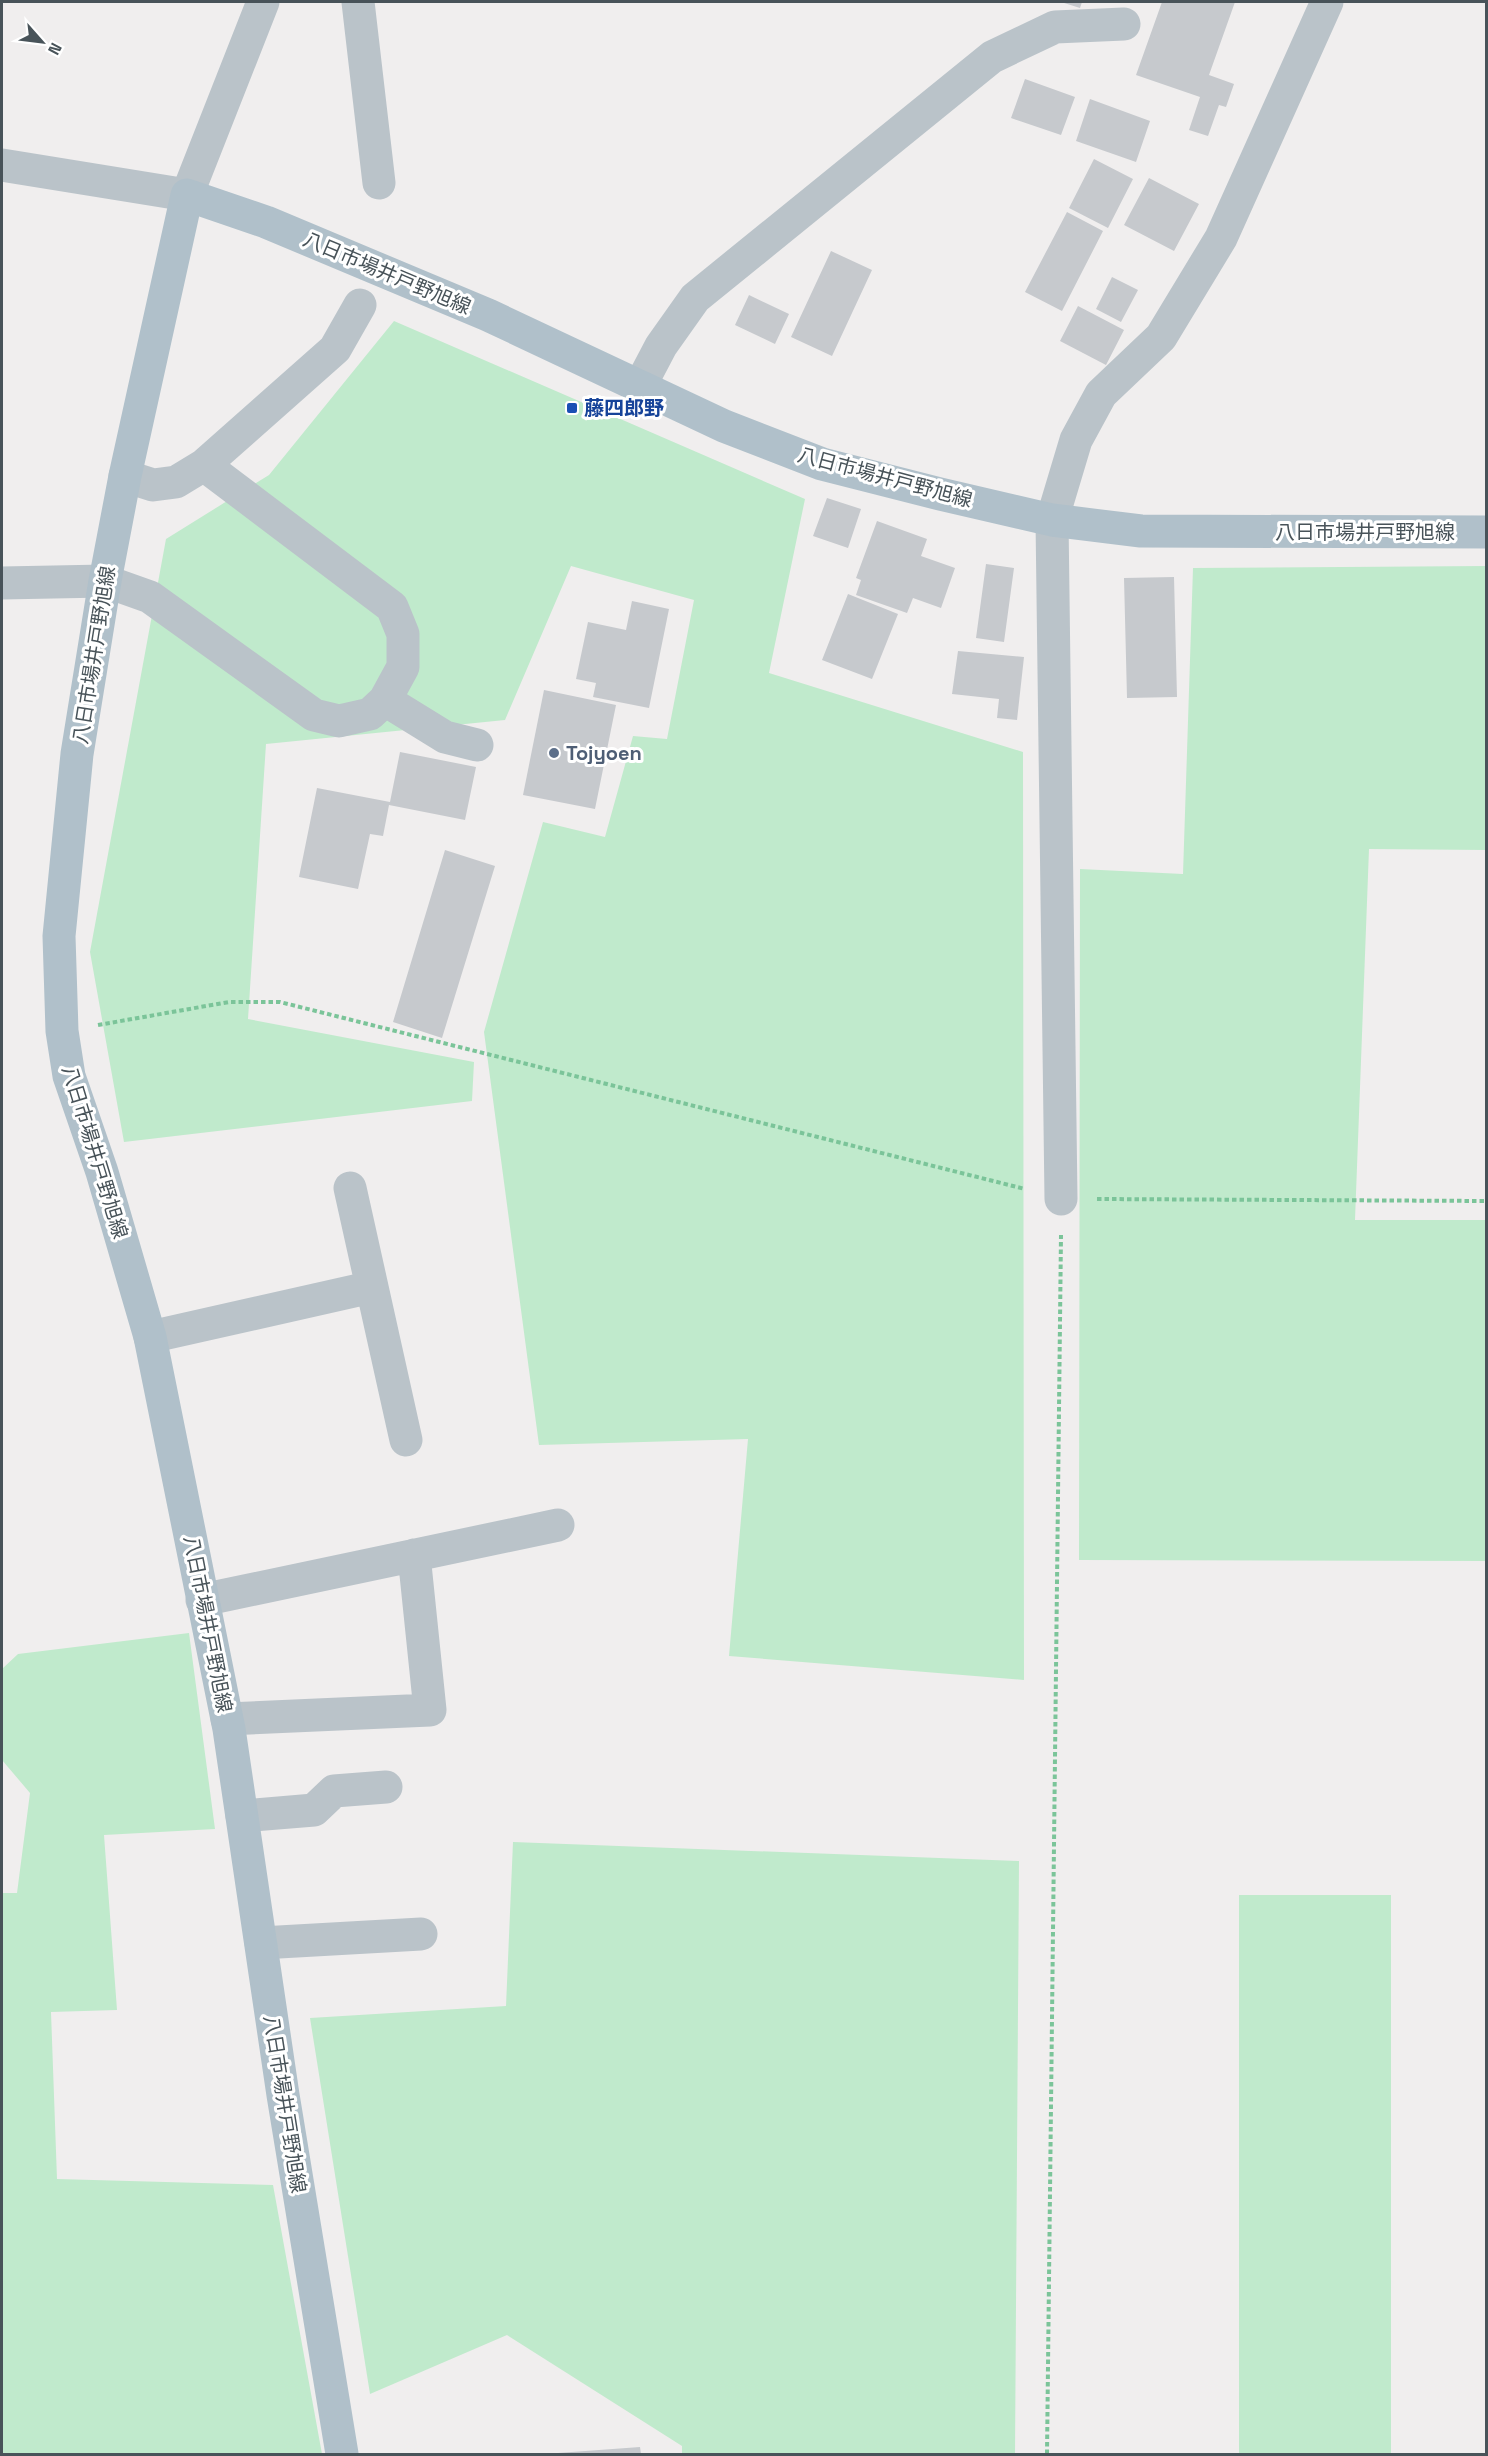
<svg xmlns="http://www.w3.org/2000/svg" width="1488" height="2456" font-family="'Space Grotesk','Noto Sans JP',sans-serif">
	<style>
		.green { fill: #c0eacc }
		.building { fill: #c6c9cd }
		.lines { fill: none; stroke-linecap: round; stroke-linejoin: round }
		.path { stroke: #7bc499; stroke-width: 4; stroke-dasharray: 4.5 3; stroke-linecap: butt }
		.minor { stroke: #bac3c9; stroke-width: 33 }
		.major { stroke: #b0c0ca; stroke-width: 33 }
		.transit-dot { fill: #1a4fb4; stroke: #fff; stroke-width: 2 }
		.service-dot { fill: #5c6f8a; stroke: #fff; stroke-width: 2 }
		.labels { text-anchor: middle; stroke-width: 6; stroke-linejoin: round; paint-order: stroke }
		.street-label { font-size: 20px; fill: #485359; stroke: #fff }
		.transit-label { font-size: 20px; font-weight: bold; fill: #164399; stroke: #fff; text-anchor: start }
		.service-label { font-size: 20px; font-weight: bold; fill: #4e5e75; stroke: #fff; text-anchor: start }
	</style>
	<rect width="100%" height="100%" fill="#f0eeee"/>
	<path class="green" d="M394 321 805 499 769 673 1023 752 1024 1680 729 1656 748 1439 539 1445 484 1032 543 822 605 837 633 736 667 739 694 600 571 566 505 720 266 744 248 1019 474 1062 472 1101 124 1142 90 952 166 539 269 475Z
		M1486 566V850L1369 849 1355 1220H1486V1561L1079 1560 1080 869 1183 874 1193 568Z
		M189 1633 215 1829 104 1835 117 2010 51 2012 57 2179 273 2185 322 2454H2V1893H17L30 1793 2 1760V1669L18 1654Z
		M513 1842 1019 1861 1015 2454H682V2446L507 2335 370 2394 310 2018 506 2006Z
		M1239 1895H1391V2454H1239Z"/>
	<path class="building" d="M1061 2H1082L1080 8Z
		M1162 2H1235L1209 75 1234 84 1226 107 1219 105 1208 136 1189 130 1200 97 1136 75Z
		M1025 79 1075 97 1061 135 1011 118Z
		M1090 99 1150 121 1136 162 1076 141Z
		M1094 159 1133 179 1108 228 1069 208Z
		M1149 178 1199 204 1174 251 1124 225Z
		M1067 212 1103 231 1062 311 1025 292Z
		M831 251 872 270 832 356 791 337Z
		M1112 277 1138 290 1121 322 1096 309Z
		M749 295 789 314 775 344 735 325Z
		M1078 306 1124 330 1106 365 1060 341Z
		M827 498 861 509 848 548 813 536Z
		M877 521 927 539 921 556 955 568 941 608 913 598 907 613 856 595 861 580 856 578Z
		M986 564 1014 568 1004 642 976 638Z
		M1174 577 1177 697 1127 698 1124 578Z
		M848 594 898 614 872 679 822 660Z
		M632 601 669 609 649 708 593 697 596 683 576 679 588 622 626 630Z
		M958 651 1024 657 1017 720 997 718 999 699 952 694Z
		M544 690 616 705 595 809 523 795Z
		M400 752 476 767 465 820 389 805 383 836 370 834 358 889 299 877 317 788 390 802Z
		M445 850 495 866 442 1038 393 1022Z
		M640 2447 641 2454H558V2453Z"/>
	<g class="lines">
		<path class="path" d="M98 1025 229 1002H280L1025 1189
			M1097 1199 1486 1201
			M1047 2454 1061 1235"/>
		<path class="minor" d="M358 2 379 183
			M2 165 187 195 263 2
			M640 386 661 346 695 298 992 57 1055 27 1124 24
			M125 476 153 485 176 482 204 465 335 349 360 305
			M2 583 105 581 150 597 314 715 339 721 370 714 385 700 403 667V634L392 607 204 465
			M385 700 445 737 477 745
			M350 1188 406 1440
			M1061 1199 1052 520 1076 440 1101 394 1161 337 1221 238 1327 2
			M150 1337 372 1287
			M202 1600 558 1525
			M227 1719 430 1710 414 1555
			M242 1816 314 1810 334 1791 386 1787
			M261 1943 421 1934"/>
		<path class="major" d="M342 2454 283 2095 229 1729 150 1337 102 1172 69 1076 62 1031 59 936 77 754 105 581 125 476 187 195 266 222 488 315 724 426 822 464 940 494 1052 520 1141 531 1486 532"/>
	</g>
	<rect class="transit-dot" x="566" y="402" width="12" height="12" rx="3"/>
	<circle class="service-dot" cx="554" cy="753" r="6"/>
	<g class="labels">
		<g class="street-label">
			<text transform="translate(387 273) rotate(23)" y="7">八日市場井戸野旭線</text>
			<text transform="translate(885 477) rotate(15)" y="7">八日市場井戸野旭線</text>
			<text x="1365" y="539">八日市場井戸野旭線</text>
			<text transform="translate(94 655) rotate(-81)" y="7">八日市場井戸野旭線</text>
			<text transform="translate(95 1152) rotate(73)" y="7">八日市場井戸野旭線</text>
			<text transform="translate(208 1624) rotate(79)" y="7">八日市場井戸野旭線</text>
			<text transform="translate(285 2104) rotate(81)" y="7">八日市場井戸野旭線</text>
		</g>
		<g class="transit-label">
			<text x="584" y="415">藤四郎野</text>
		</g>
		<g class="service-label">
			<text x="566" y="760">Tojyoen</text>
		</g>
	</g>
	<rect width="1488" height="2456" fill="none" stroke="#485359" stroke-width="6"/>
	<g transform="translate(42 42) rotate(118)" stroke="#ffffff" stroke-width="4.5" paint-order="stroke">
	<path d="M0-4.5L10 22L0 15L-10 22Z" fill="#485359"/>
	<text y="-9" font-size="16" font-weight="bold" text-anchor="middle" fill="#485359">N</text>
	</g>
</svg>
